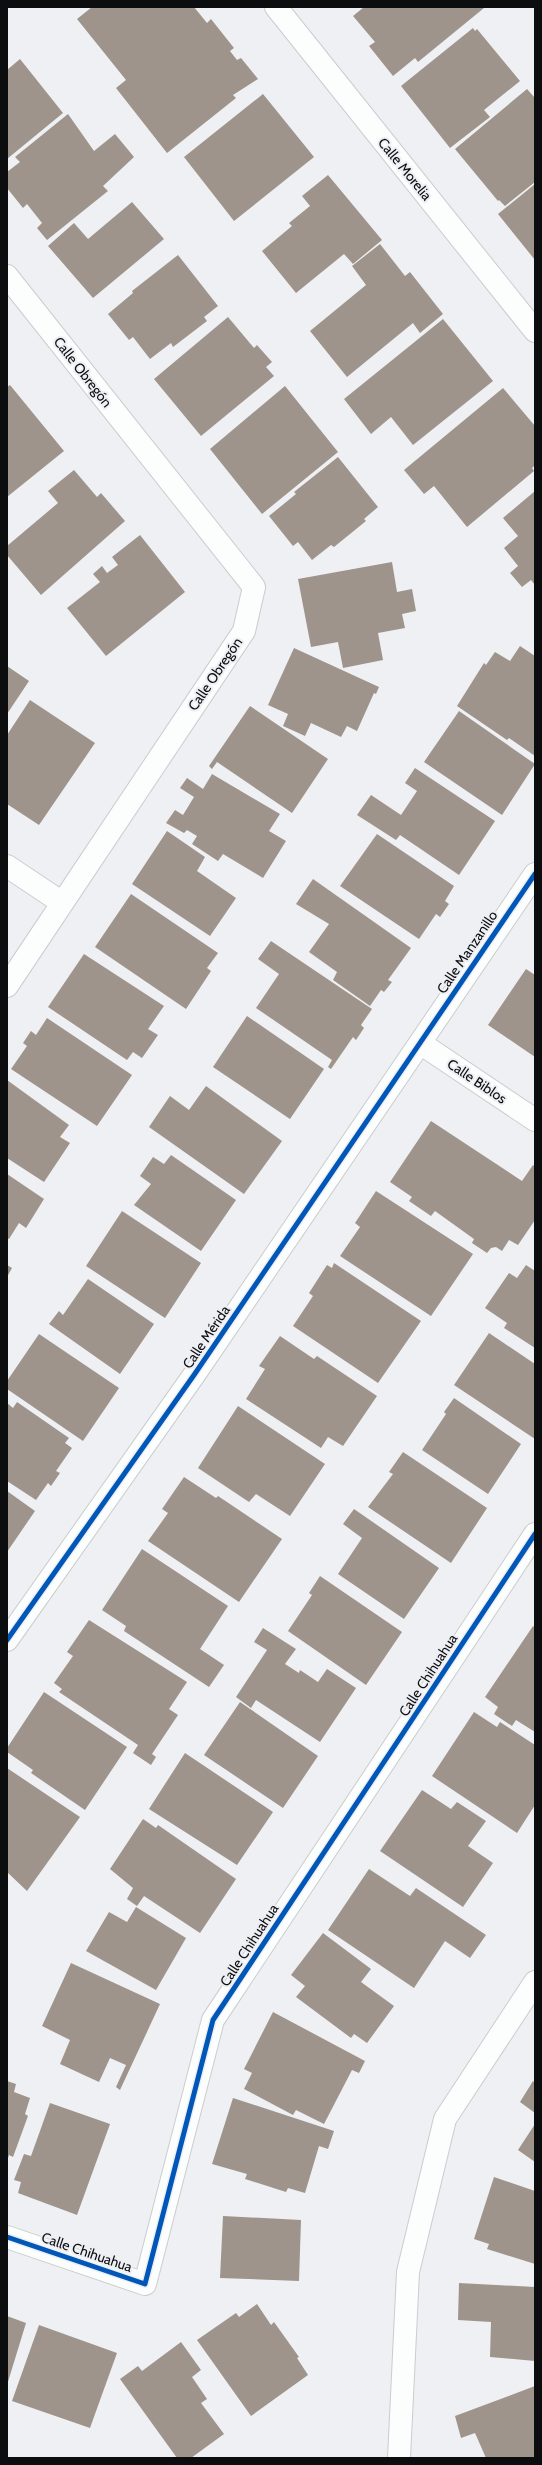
<svg xmlns="http://www.w3.org/2000/svg" width="542" height="2465" font-family="Cabin,sans-serif">
	<style>
		.building { fill: #9e948b }
		.lines { fill: none; stroke-linecap: round; stroke-linejoin: round }
		.minor-casing { stroke: #cbccce; stroke-width: 24 }
		.minor { stroke: #fcfdfd; stroke-width: 22 }
		.cycleway-casing { stroke: #edeff4; stroke-width: 8 }
		.cycleway { stroke: #0057b8; stroke-width: 5 }
		.labels { text-anchor: middle; stroke-width: 4; stroke-linejoin: round; paint-order: stroke }
		.street-label { font-size: 14px; fill: #0c0d0e; stroke: #edeff4 }
	</style>
	<rect width="100%" height="100%" fill="#eef0f3"/>
	<path class="building" d="M92 7H194L207 23 211 19 234 48 230 51 237 60 241 58 258 79 233 95 236 98 167 153 116 88 126 80 77 19Z
		M364 7H484V8L418 62 415 58 393 76 369 46 375 42 353 16Z
		M473 28 475 31 477 29 520 81 484 110 490 117 450 148 401 86Z
		M20 59 63 113 7 159V70Z
		M527 89 535 98V182L505 206 499 200 498 201 455 149Z
		M263 94 314 157 234 221 184 157Z
		M68 114 94 151 115 134 134 157 103 186 108 191 47 240 37 228 42 223 27 204 23 208 7 188V172L20 162 15 157Z
		M328 175 382 240 353 264 344 254 296 293 262 251 292 226 289 223 310 206 302 196Z
		M535 184V260L498 214Z
		M132 202 164 239 93 298 48 246 74 223 88 239Z
		M380 244 405 276 410 272 443 314 420 333 413 323 347 377 310 331 366 285 352 266Z
		M178 255 218 306 204 317 207 321 173 347 171 343 150 359 133 337 129 340 108 314 133 293 132 291Z
		M228 317 254 348 257 345 272 362 266 367 274 376 201 436 154 379Z
		M443 319 493 381 413 445 391 417 371 434 344 399Z
		M10 385 64 451 7 497V387Z
		M285 386 338 452 262 514 210 449Z
		M503 388 535 426V465L532 468 534 471 467 527 434 486 424 494 404 470Z
		M338 457 378 507 364 519 366 521 334 547 331 545 312 560 298 542 293 546 269 516 296 494 294 492Z
		M74 470 97 497 101 493 125 521 41 595 7 555V546L58 503 48 491Z
		M535 491V585L531 580 522 587 510 573 518 566 504 548 518 536 503 518Z
		M140 535 185 592 106 656 67 608 100 582 93 574 102 566 107 573 118 565 112 557Z
		M392 562 397 592 412 589 416 611 402 614 405 628 378 633 383 660 343 668 338 642 311 647 298 579Z
		M520 646 535 656V756L509 738 507 740 457 706 484 663 486 665 495 652 510 661Z
		M294 648 379 687 376 694 374 693 357 731 347 726 341 737 311 723 305 736 283 726 288 714 268 705Z
		M7 666 29 681 7 714Z
		M30 700 95 743 39 825 7 804V735Z
		M250 706 328 759 292 813 217 762 212 769 209 766Z
		M459 711 535 764 502 815 424 762Z
		M415 768 495 821 459 875 400 835 396 840 357 815 371 795 401 815 417 791 405 783Z
		M212 774 280 814 269 831 286 841 263 878 223 854 218 861 192 844 197 836 187 830 184 833 166 823 175 810 183 815 194 797 180 788 187 778 203 789Z
		M167 831 205 857 197 871 236 898 210 936 132 884Z
		M377 834 454 886 445 901 449 904 440 917 436 914 419 939 340 886Z
		M313 879 411 948 388 980 392 982 384 992 381 990 370 1006 333 980 337 972 309 952 329 924 296 904Z
		M131 894 218 953 207 968 211 971 186 1009 95 947Z
		M271 941 372 1009 361 1025 364 1028 356 1040 353 1037 331 1069 328 1067 332 1060 256 1008 279 974 258 959Z
		M84 954 164 1006 148 1029 158 1035 142 1058 133 1052 127 1060 48 1007Z
		M526 969 535 975V1057L488 1025Z
		M247 1016 324 1069 290 1119 213 1067Z
		M47 1018 132 1075 97 1126 11 1069 27 1046 23 1043 31 1031 36 1035Z
		M7 1080 69 1125 60 1137 70 1143 44 1182 7 1158Z
		M206 1086 282 1141 244 1194 149 1127 170 1096 189 1110Z
		M431 1121 522 1181 533 1165 535 1167V1220L518 1245 509 1240 502 1251 496 1247 491 1248 487 1253 472 1243 474 1239 435 1211 431 1216 409 1201 412 1197 390 1182Z
		M171 1155 236 1200 201 1251 134 1205 151 1184 140 1176 153 1157 164 1164Z
		M7 1174 44 1199 26 1228 19 1223 9 1239 7 1238Z
		M376 1191 473 1254 431 1316 340 1256 360 1227 355 1223Z
		M122 1211 201 1263 165 1318 86 1266Z
		M334 1263 421 1321 378 1383 293 1326 313 1296 309 1293 327 1265 332 1268Z
		M7 1265 12 1268 7 1277Z
		M526 1265 535 1271V1348L504 1328 507 1323 485 1308 509 1273 517 1278Z
		M88 1279 154 1324 120 1374 49 1324 59 1311 63 1315Z
		M489 1333 535 1364V1439L454 1385Z
		M39 1334 119 1388 83 1441 7 1389V1381Z
		M280 1336 314 1359 317 1356 377 1396 343 1446 328 1437 321 1448 246 1399 265 1369 259 1366Z
		M454 1398 521 1444 488 1494 422 1450 446 1414 444 1412Z
		M17 1402 69 1438 65 1443 72 1448 56 1471 60 1473 51 1486 48 1483 36 1500 7 1481V1403L13 1408Z
		M238 1406 325 1464 290 1516 256 1494 249 1502 198 1468Z
		M403 1452 487 1508 451 1563 368 1507 393 1474 389 1472Z
		M184 1477 216 1498 218 1496 282 1539 239 1602 148 1541 168 1513 162 1509Z
		M7 1491 35 1511 7 1552Z
		M354 1509 439 1568 404 1619 338 1574 362 1538 343 1524Z
		M142 1549 228 1606 200 1649 224 1665 209 1687 124 1631 126 1626 102 1610Z
		M320 1576 402 1632 366 1685 288 1631 312 1595 309 1593Z
		M89 1620 187 1682 169 1709 178 1715 152 1754 156 1757 151 1765 133 1753 138 1745 59 1692 62 1689 54 1683 73 1656 67 1652Z
		M533 1626 535 1628V1732L516 1720 512 1726 494 1714 498 1707 485 1697Z
		M263 1628 296 1649 285 1664 299 1673 300 1670 318 1682 327 1669 356 1688 320 1742 256 1700 251 1708 236 1697 267 1650 254 1642Z
		M44 1692 127 1747 85 1810 31 1773 33 1770 7 1752V1748Z
		M240 1702 318 1756 283 1808 204 1755Z
		M474 1712 497 1727 500 1722 535 1745V1805L517 1833 432 1776Z
		M185 1753 273 1812 237 1865 149 1809Z
		M7 1768 80 1817 27 1891 7 1872Z
		M422 1790 451 1809 457 1802 486 1821 468 1846 493 1863 463 1907 380 1851Z
		M143 1819 156 1828 158 1825 236 1879 200 1933 144 1896 137 1906 127 1899 133 1888 110 1869Z
		M369 1869 410 1896 416 1888 486 1935 470 1958 445 1941 414 1988 328 1930Z
		M136 1907 186 1938 156 1990 86 1951 109 1912 127 1922Z
		M323 1933 371 1969 361 1982 394 2006 367 2043 354 2034 351 2038 296 1997 305 1986 291 1975Z
		M71 1963 160 2004 120 2090 116 2087 126 2065 110 2058 99 2082 60 2064 70 2040 42 2026Z
		M273 2012 365 2061 359 2073 352 2070 324 2124 296 2110 293 2115 244 2089 252 2073 244 2069Z
		M7 2081 16 2084 14 2092 30 2098 25 2114 28 2116 13 2157 9 2155 7 2161Z
		M533 2081 535 2083V2113L520 2102Z
		M233 2098 334 2131 328 2149 319 2146 305 2193 288 2188 286 2192 245 2179 247 2174 212 2164Z
		M50 2103 110 2124 77 2215 18 2193 21 2182 14 2180 24 2154 31 2156Z
		M535 2124V2162L518 2150Z
		M494 2177 535 2191V2264L487 2249 489 2244 474 2239Z
		M223 2216 301 2220 299 2281 220 2278Z
		M459 2283 535 2287V2361L490 2357 491 2322 458 2320Z
		M257 2304 271 2325 274 2322 299 2357 297 2358 308 2375 251 2416 197 2340 236 2313 239 2317Z
		M7 2316 26 2323 7 2385Z
		M39 2325 117 2353 90 2428 12 2401Z
		M181 2342 201 2370 192 2377 207 2399 201 2403 224 2434 191 2458H177L120 2379 138 2366 142 2371Z
		M535 2386V2458H486L475 2433 461 2438 455 2416Z"/>
	<g class="lines">
		<defs>
			<path id="minor" d="M276 7 535 331
				M7 276 254 587 244 631 7 986
				M7 866 61 902
				M420 1043 535 1120
				M7 1640 194 1375 535 874
				M7 2237 145 2284 213 2020 535 1534
				M399 2458 408 2272 445 2119 535 1982"/>
		</defs>
		<use href="#minor" class="minor-casing"/>
		<use href="#minor" class="minor"/>
		<defs>
			<path id="cycleway" d="M7 1640 194 1375 535 874
				M7 2237 145 2284 213 2020 535 1534"/>
		</defs>
		<use href="#cycleway" class="cycleway-casing"/>
		<use href="#cycleway" class="cycleway"/>
	</g>
	<g class="labels">
		<g class="street-label">
			<text transform="translate(405 169) rotate(51)" y="5">Calle Morelia</text>
			<text transform="translate(83 372) rotate(52)" y="5">Calle Obregón</text>
			<text transform="translate(215 674) rotate(-56)" y="5">Calle Obregón</text>
			<text transform="translate(467 952) rotate(-56)" y="5">Calle Manzanillo</text>
			<text transform="translate(477 1081) rotate(34)" y="5">Calle Biblos</text>
			<text transform="translate(206 1337) rotate(-56)" y="5">Calle Mérida</text>
			<text transform="translate(428 1675) rotate(-57)" y="5">Calle Chihuahua</text>
			<text transform="translate(249 1945) rotate(-57)" y="5">Calle Chihuahua</text>
			<text transform="translate(87 2252) rotate(19)" y="5">Calle Chihuahua</text>
		</g>
	</g>
	<rect width="542" height="2465" fill="none" stroke="#0c0d0e" stroke-width="16"/>
</svg>
